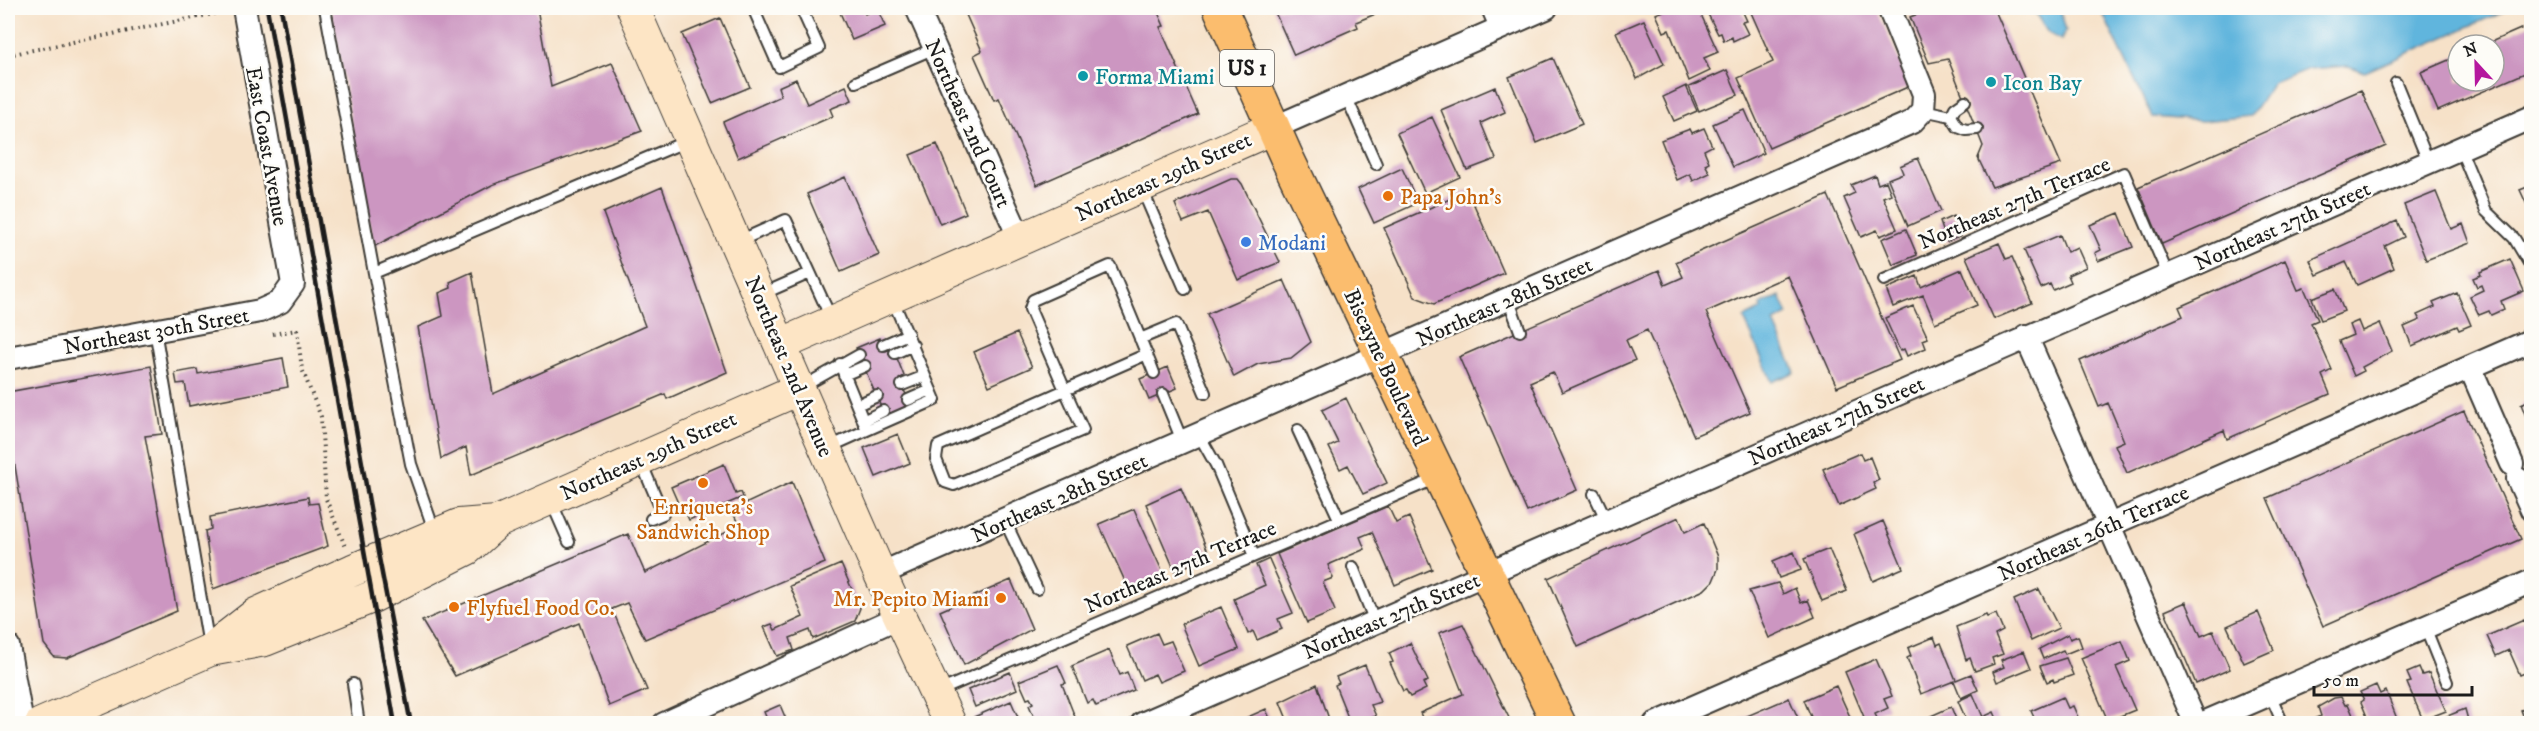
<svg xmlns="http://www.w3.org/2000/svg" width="2539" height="731" font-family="'IM FELL DW Pica',serif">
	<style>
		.water { fill: #61b5dd; stroke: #3e687c; stroke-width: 1.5 }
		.building { fill: #cc96c1 }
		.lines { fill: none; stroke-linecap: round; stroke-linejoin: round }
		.lane-casing { stroke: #3d3a36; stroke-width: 14 }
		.street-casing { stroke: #3d3a36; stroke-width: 26 }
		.secondary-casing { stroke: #3d3a36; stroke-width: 34 }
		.primary-casing { stroke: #3d3a36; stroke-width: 36 }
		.path { stroke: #3d3a36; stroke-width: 4; stroke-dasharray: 1.5 4.5; stroke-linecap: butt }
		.lane { stroke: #fff; stroke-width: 10 }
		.street { stroke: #fff; stroke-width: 22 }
		.secondary { stroke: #fde5c5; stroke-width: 32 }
		.primary { stroke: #fbbd6e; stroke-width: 33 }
		.rail { stroke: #1c1c1c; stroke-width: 4.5 }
		.culture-dot { fill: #0f9aa8; stroke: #fdfcf7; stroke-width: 2 }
		.food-dot { fill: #e8710a; stroke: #fdfcf7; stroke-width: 2 }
		.shop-dot { fill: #3f7fe0; stroke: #fdfcf7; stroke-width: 2 }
		.labels { text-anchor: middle; stroke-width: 5; stroke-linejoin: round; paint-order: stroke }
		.shield { fill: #fdfcf7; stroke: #605f5e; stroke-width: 1.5 }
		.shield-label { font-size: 21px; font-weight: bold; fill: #1c1c1c }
		.culture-label { font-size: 22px; fill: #0d838f; stroke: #fdfcf7; text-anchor: start }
		.street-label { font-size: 22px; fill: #1c1c1c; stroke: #fdfcf7 }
		.food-label { font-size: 22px; fill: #c56008; stroke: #fdfcf7; text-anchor: start }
		.shop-label { font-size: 22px; fill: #366cbe; stroke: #fdfcf7; text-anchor: start }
	</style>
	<rect width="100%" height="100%" fill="#fdfcf7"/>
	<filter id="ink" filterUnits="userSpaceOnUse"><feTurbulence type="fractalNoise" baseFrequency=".0167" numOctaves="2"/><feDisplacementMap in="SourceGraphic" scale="12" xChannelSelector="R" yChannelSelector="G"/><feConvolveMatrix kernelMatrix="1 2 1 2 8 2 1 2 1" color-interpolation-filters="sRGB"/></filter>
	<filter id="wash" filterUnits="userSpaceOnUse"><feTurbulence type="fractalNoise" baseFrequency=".008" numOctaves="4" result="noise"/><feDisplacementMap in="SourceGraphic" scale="24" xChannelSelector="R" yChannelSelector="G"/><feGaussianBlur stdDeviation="1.35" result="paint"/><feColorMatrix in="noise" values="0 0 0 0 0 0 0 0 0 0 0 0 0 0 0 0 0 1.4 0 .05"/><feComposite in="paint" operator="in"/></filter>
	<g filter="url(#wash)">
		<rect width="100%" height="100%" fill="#f6e1c8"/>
		<path class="water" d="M2032 8H2060L2066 31 2061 40 2048 33Z
			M2100 8H2511L2365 72 2348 66 2308 69 2273 83 2251 116 2203 121 2153 117Z
			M1780 296 1788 315 1774 322 1795 372 1772 382 1744 318 1762 309 1760 305Z"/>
		<g id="blocks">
			<path class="building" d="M331 8H537L551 87 612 63 642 131 492 185 373 247Z
				M838 8H863L865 14 877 8 885 26 852 40Z
				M963 8H1156L1164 26 1160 27 1198 114 1037 185 999 98 994 100 974 55 982 51Z
				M1273 8H1390L1356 22 1358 27 1294 55Z
				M1671 8H1698L1718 52 1704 58 1710 71 1689 81 1669 30 1664 32 1656 14Z
				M1705 8H1741L1747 21 1742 22 1748 34 1733 41 1732 37 1724 41 1721 33 1718 34Z
				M1749 8H1876L1910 86 1769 148 1738 78 1773 62Z
				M1934 8H1994L2061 164 1992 187 1978 158 1983 146 1948 59 1929 63 1910 17Z
				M720 18 750 87 712 103 682 34Z
				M1644 20 1664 64 1637 79 1616 32Z
				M2532 24V70L2438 111 2421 72 2458 56V81H2494V45H2484Z
				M1553 58 1582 124 1537 143 1509 77Z
				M1727 70 1738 95 1699 111 1689 87Z
				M796 79 807 104 846 86 852 100 830 109 833 116 738 158 723 122 781 96 778 87Z
				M1686 86 1697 111 1674 121 1663 97Z
				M1495 87 1505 112 1481 123 1496 159 1467 170 1441 110Z
				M2361 90 2386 146 2162 244 2138 187Z
				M1745 110 1764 153 1733 167 1713 124Z
				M1432 117 1460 177 1425 193 1397 133Z
				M1704 128 1712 146 1704 150 1709 162 1705 164 1710 173 1693 181 1690 174 1677 180 1661 140 1690 129 1692 133Z
				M937 144 966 213 940 224 910 155Z
				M1918 158 1941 211 1908 226 1888 179 1903 173 1900 166Z
				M1402 168 1418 203 1374 223 1358 189Z
				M1875 175 1878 184 1886 181 1891 194 1883 197 1897 229 1880 236 1877 230 1861 237 1844 198 1855 193 1851 185Z
				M845 177 879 255 841 272 807 194Z
				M1231 179H1238L1242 184 1280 262 1238 280 1208 212 1183 222 1175 204Z
				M2532 185V206L2528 207 2520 190Z
				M662 187 727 372 667 399 665 394 471 475 466 447 441 459 418 327 443 316 439 293 451 288 450 282 472 272 493 394 645 326 603 213Z
				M1468 191 1504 273 1434 304 1415 297 1384 228Z
				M2436 192 2451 229 2463 224 2470 243 2426 260 2404 205Z
				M1828 195 1900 360 1837 387 1788 276 1706 312 1750 412 1694 436 1647 330 1626 340 1635 360 1562 392 1553 372 1530 382 1577 490 1527 512 1459 357 1659 270 1665 285 1683 277 1676 262Z
				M2119 213 2133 247 2098 261 2095 253 2101 250 2090 225Z
				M1953 216 1961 236 1947 242 1940 222Z
				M2397 221 2404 237 2385 246 2394 268 2357 285 2346 262 2317 275 2310 260Z
				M1906 229 1917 255 1893 265 1882 239Z
				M2060 235 2067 252 2077 247 2086 267 2068 275 2071 282 2053 290 2050 284 2041 288 2024 250Z
				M1999 243 2006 259 2012 257 2032 303 1994 319 1966 257Z
				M2510 259 2524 291 2501 301 2504 309 2491 315 2489 311 2479 315 2470 296 2483 290 2481 285 2477 287 2473 278 2481 275 2480 272Z
				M2285 260 2298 290 2304 288 2318 320 2311 323 2332 370 2322 375 2330 394 2227 439 2224 430 2127 473 2115 445 2124 441 2108 403 2099 407 2080 361 2183 316 2179 307Z
				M1962 269 1977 305 1935 323 1923 295 1893 307 1886 289 1917 276 1921 287Z
				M1284 280 1311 342 1291 358 1258 364 1234 377 1207 314Z
				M2335 289 2344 311 2321 320 2312 298Z
				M2457 293 2471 325 2459 330 2457 326 2412 346 2404 327 2420 320 2417 315 2435 307 2433 303Z
				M1913 306 1928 338 1923 340 1926 348 1907 356 1904 349 1900 351 1885 318Z
				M2358 321 2362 331 2380 323 2392 351 2362 367 2364 371 2354 376 2339 341 2353 335 2349 325Z
				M1017 333 1032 367 989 386 974 352Z
				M880 338 886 351 892 348 895 353 904 376 899 379 912 408 886 419 856 348Z
				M283 358 288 387 189 406 185 383 177 384 175 373 197 369 198 374Z
				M151 366 162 434 145 436 177 611 67 658 54 657 44 644 8 423V392Z
				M1168 367 1177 388 1149 400 1140 379Z
				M1346 398 1387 483 1363 494 1348 465 1340 469 1329 447 1338 443 1322 410Z
				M2532 399V429H2531L2521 404Z
				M2464 411 2521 539 2323 626 2267 498Z
				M898 434 910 463 876 477 864 448Z
				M1860 453 1863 460 1870 457 1879 480 1873 483 1876 489 1839 506 1823 469Z
				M724 464 736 494 741 492 743 497 689 520 685 511 682 512 671 487Z
				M792 482 825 563 645 639 627 603 612 609 647 690 609 706 579 623 455 676 422 621 628 534 645 573 739 526 732 510Z
				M1181 488 1210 556 1175 571 1146 504Z
				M308 497 309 504 318 503 328 546 213 589 205 531 211 529 210 517Z
				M1388 506 1396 523 1409 517 1432 569 1395 585 1372 532 1360 537 1365 549 1328 565 1333 578 1323 582 1335 611 1307 623 1277 554Z
				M1134 509 1164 575 1129 590 1099 524Z
				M1679 517 1685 532 1704 523 1718 557V569L1713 581 1704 590 1578 647 1548 578Z
				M1883 521 1903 568 1873 581 1854 534Z
				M1829 549 1847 591 1822 601 1804 559Z
				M1794 552 1801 570 1779 578 1773 561Z
				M1269 559 1293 613 1278 619 1282 629 1257 640 1253 631 1248 634 1234 599 1265 585 1256 565Z
				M841 564 860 608 855 621 813 639 810 630 790 638 794 650 777 656 764 627 772 624 775 630 803 617 790 586Z
				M1011 580 1032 629 964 665 940 611Z
				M1778 583 1783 594 1795 588 1801 603 1808 600 1815 617 1769 638 1749 591Z
				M2039 589 2059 628 2031 641 2014 600Z
				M2186 602 2201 636 2213 631 2230 669 2196 684 2165 611Z
				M1221 607 1239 649 1199 666 1181 624Z
				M2258 612 2274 650 2244 663 2227 626Z
				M1996 614 2003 631 1995 635 2003 654 1992 658 1994 664 1975 671 1970 658 1966 660 1956 627 1986 615 1987 617Z
				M2524 620 2532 637V670L2520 675 2509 650 2496 656 2487 636Z
				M1463 624 1512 724H1425L1420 713 1463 694 1439 633Z
				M1157 633 1162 644 1171 641 1184 671 1159 682 1155 674 1142 680 1127 646Z
				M2068 634 2070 639 2078 636 2082 647 2065 654 2063 650 2043 659 2039 649Z
				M1934 637 1937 645 1941 643 1956 680 1971 674 1978 690 1961 698 1954 681 1921 694 1907 658 1911 656 1908 648Z
				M2122 641 2130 661 2116 667 2135 710 2108 721 2081 658Z
				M1410 643 1428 681 1423 683 1426 689 1410 697 1406 690 1403 691 1390 663 1393 662 1389 653Z
				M1109 650 1120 675 1127 672 1134 690 1096 706 1093 700 1087 703 1072 666Z
				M2024 651 2031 668 1997 682 1993 672 2004 667 2001 660Z
				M2066 658 2073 675 2054 682 2053 679 2047 682 2040 666Z
				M1876 659 1892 696 1884 699 1888 708 1875 714 1879 722 1882 724H1856L1854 721 1864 717 1845 672Z
				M1058 665 1066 683 1062 684 1075 717 1060 724H1037L1029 705 1033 703 1030 698 1027 699 1019 681Z
				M1365 665 1380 702 1371 705 1376 716 1357 724 1354 717 1349 720 1335 685 1339 683 1336 677Z
				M2419 668 2422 675 2429 673 2446 711 2423 720 2407 683 2411 682 2407 673Z
				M1010 672 1017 689 975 707 968 690Z
				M1317 684 1329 719 1333 718 1335 724H1289L1280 702Z
				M2376 685 2380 694 2386 691 2399 724H2370L2361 702 2364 700 2360 692Z
				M1836 686 1851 719 1841 724H1814L1804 700Z
				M1973 694 1983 717 1994 712 1998 721 1968 724 1958 701Z
				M2063 697 2068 708 2073 706 2081 724H2037L2031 711Z
				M2341 697 2345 705 2348 704 2357 724H2312L2311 720 2321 716 2318 707 2334 698Z
				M1789 698 1798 718 1790 724H1743L1740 719Z
				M1011 701 1021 724H977L974 717Z
				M780 705 788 724H769L764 712Z
				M2532 706V718L2525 721 2521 710Z
				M1951 707 1958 724H1913Z
				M1266 709 1272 724H1232Z
				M2465 709 2469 724H2448L2445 717Z"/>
		</g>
	</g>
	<g filter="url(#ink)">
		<use href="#blocks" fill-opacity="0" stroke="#3d3a36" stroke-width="1.5"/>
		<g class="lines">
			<defs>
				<path id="lane" d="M325 8 374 273
					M753 8 779 67 819 48 801 8
					M856 82 935 48
					M2396 83 2428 161
					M1346 96 1376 164
					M1965 101 1955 108 1951 116 1958 127 1966 130 1977 129
					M1923 110 1951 116
					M2460 148 2486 211 2514 238 2532 268
					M1142 189 1185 289
					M737 242 786 220 831 318
					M1884 280 2124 173 2168 275
					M760 295 810 273
					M1508 298 1520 331
					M155 330 209 646
					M1140 339 1176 324 1205 393
					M883 345 908 334
					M895 353 913 345
					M1147 354 1065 390 1083 430 954 485 945 482 936 459 938 446 1065 390 1030 309 1033 300 1110 266C1125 302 1140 337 1154 373
					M844 375 865 366
					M902 385 925 376
					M802 387 859 355
					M1163 394 1183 443
					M908 400 931 390
					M857 405 877 396
					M863 421 883 411
					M867 430 935 400 892 298
					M1298 430 1339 519
					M1199 435 1216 465 1254 556
					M827 448 867 430 840 364
					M641 462 663 514 651 519
					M1594 494 1607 521
					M551 501 569 542
					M1005 521 1037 589
					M435 533 411 464 374 273 687 141
					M1353 567 1375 622
					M2425 627 2447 682
					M353 684 359 724
					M939 691 1437 478
					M2270 694 2283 724"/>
				<path id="street" d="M917 8 1020 239
					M1493 8 1501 27
					M1273 128 1546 8
					M2026 336 2196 724
					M8 358 260 311 280 302 293 284 244 8
					M2470 367 2512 464
					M2518 479 2532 510
					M880 574 1912 122 1923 110 1924 94 1889 8
					M8 646 22 724
					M664 724 899 617
					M1142 724 2532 117
					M1655 724 2532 340
					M2201 724 2532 581"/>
				<path id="secondary" d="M633 8 880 574 950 724
					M780 345 1273 128
					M215 646 256 614 353 570 459 525 497 522
					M41 724 210 650 265 640 372 597 467 549 497 522 799 389"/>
				<path id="primary" d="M1220 8 1287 158 1559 724"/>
			</defs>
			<use href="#lane" class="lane-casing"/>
			<use href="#street" class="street-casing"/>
			<use href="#secondary" class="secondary-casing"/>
			<use href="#primary" class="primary-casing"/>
			<path class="path" d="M8 55 223 12
				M273 334 297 330 302 369 321 417 326 499 345 546"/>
			<use href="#lane" class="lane"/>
			<use href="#street" class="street"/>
			<use href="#secondary" class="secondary"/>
			<use href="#primary" class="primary"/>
			<path class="rail" d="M267 8 395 724
				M281 8 379 558 411 724"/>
		</g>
	</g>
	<g class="culture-dot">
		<circle cx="1083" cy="76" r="6"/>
		<circle cx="1991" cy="82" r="6"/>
	</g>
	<g class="food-dot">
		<circle cx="1388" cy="196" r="6"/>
		<circle cx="703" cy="483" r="6"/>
		<circle cx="1001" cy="598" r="6"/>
		<circle cx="454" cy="607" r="6"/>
	</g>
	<circle class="shop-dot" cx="1246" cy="242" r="6"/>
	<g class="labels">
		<rect class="shield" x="1220" y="50" width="54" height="36" rx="4.5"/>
		<g class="shield-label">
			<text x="1247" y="75">US 1</text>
		</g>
		<g class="culture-label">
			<text x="1095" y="84">Forma Miami</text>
			<text x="2003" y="90">Icon Bay</text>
		</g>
		<g class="street-label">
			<text transform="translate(969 123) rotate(66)" y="8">Northeast 2nd Court</text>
			<text transform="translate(268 146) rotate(80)" y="8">East Coast Avenue</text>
			<text transform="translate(1163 176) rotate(-24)" y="8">Northeast 29th Street</text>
			<text transform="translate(2014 202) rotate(-23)" y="8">Northeast 27th Terrace</text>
			<text transform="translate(2282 225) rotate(-24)" y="8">Northeast 27th Street</text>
			<text transform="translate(1504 301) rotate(-24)" y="8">Northeast 28th Street</text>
			<text transform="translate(156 330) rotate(-10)" y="8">Northeast 30th Street</text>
			<text transform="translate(790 366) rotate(67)" y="8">Northeast 2nd Avenue</text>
			<text transform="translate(1387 367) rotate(65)" y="8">Biscayne Boulevard</text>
			<text transform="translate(1836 420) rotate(-24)" y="8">Northeast 27th Street</text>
			<text transform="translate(648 455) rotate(-24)" y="8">Northeast 29th Street</text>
			<text transform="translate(1059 497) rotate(-24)" y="8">Northeast 28th Street</text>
			<text transform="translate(2093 532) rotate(-24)" y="8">Northeast 26th Terrace</text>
			<text transform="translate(1180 566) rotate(-23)" y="8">Northeast 27th Terrace</text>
			<text transform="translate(1391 615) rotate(-23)" y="8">Northeast 27th Street</text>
		</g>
		<g class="food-label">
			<text x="1400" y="204">Papa John's</text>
			<text x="703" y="514" text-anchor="middle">Enriqueta's<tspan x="703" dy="25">Sandwich Shop</tspan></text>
			<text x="989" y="606" text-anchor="end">Mr. Pepito Miami</text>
			<text x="466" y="615">Flyfuel Food Co.</text>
		</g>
		<g class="shop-label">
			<text x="1258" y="250">Modani</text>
		</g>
	</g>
	<rect width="2539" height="731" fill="none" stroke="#fdfcf7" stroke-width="30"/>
	<g transform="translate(2476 63) rotate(338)"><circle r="28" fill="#fdfcf7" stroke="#a3a29f" stroke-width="1.5"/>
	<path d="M0-4.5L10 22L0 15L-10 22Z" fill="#b5179e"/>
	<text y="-9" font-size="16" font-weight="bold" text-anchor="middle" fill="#1c1c1c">N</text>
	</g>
	<path d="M2314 686v9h158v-9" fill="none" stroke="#1c1c1c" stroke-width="3"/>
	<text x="2323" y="686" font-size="18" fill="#1c1c1c" stroke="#fdfcf7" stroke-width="4.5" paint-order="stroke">50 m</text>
</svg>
